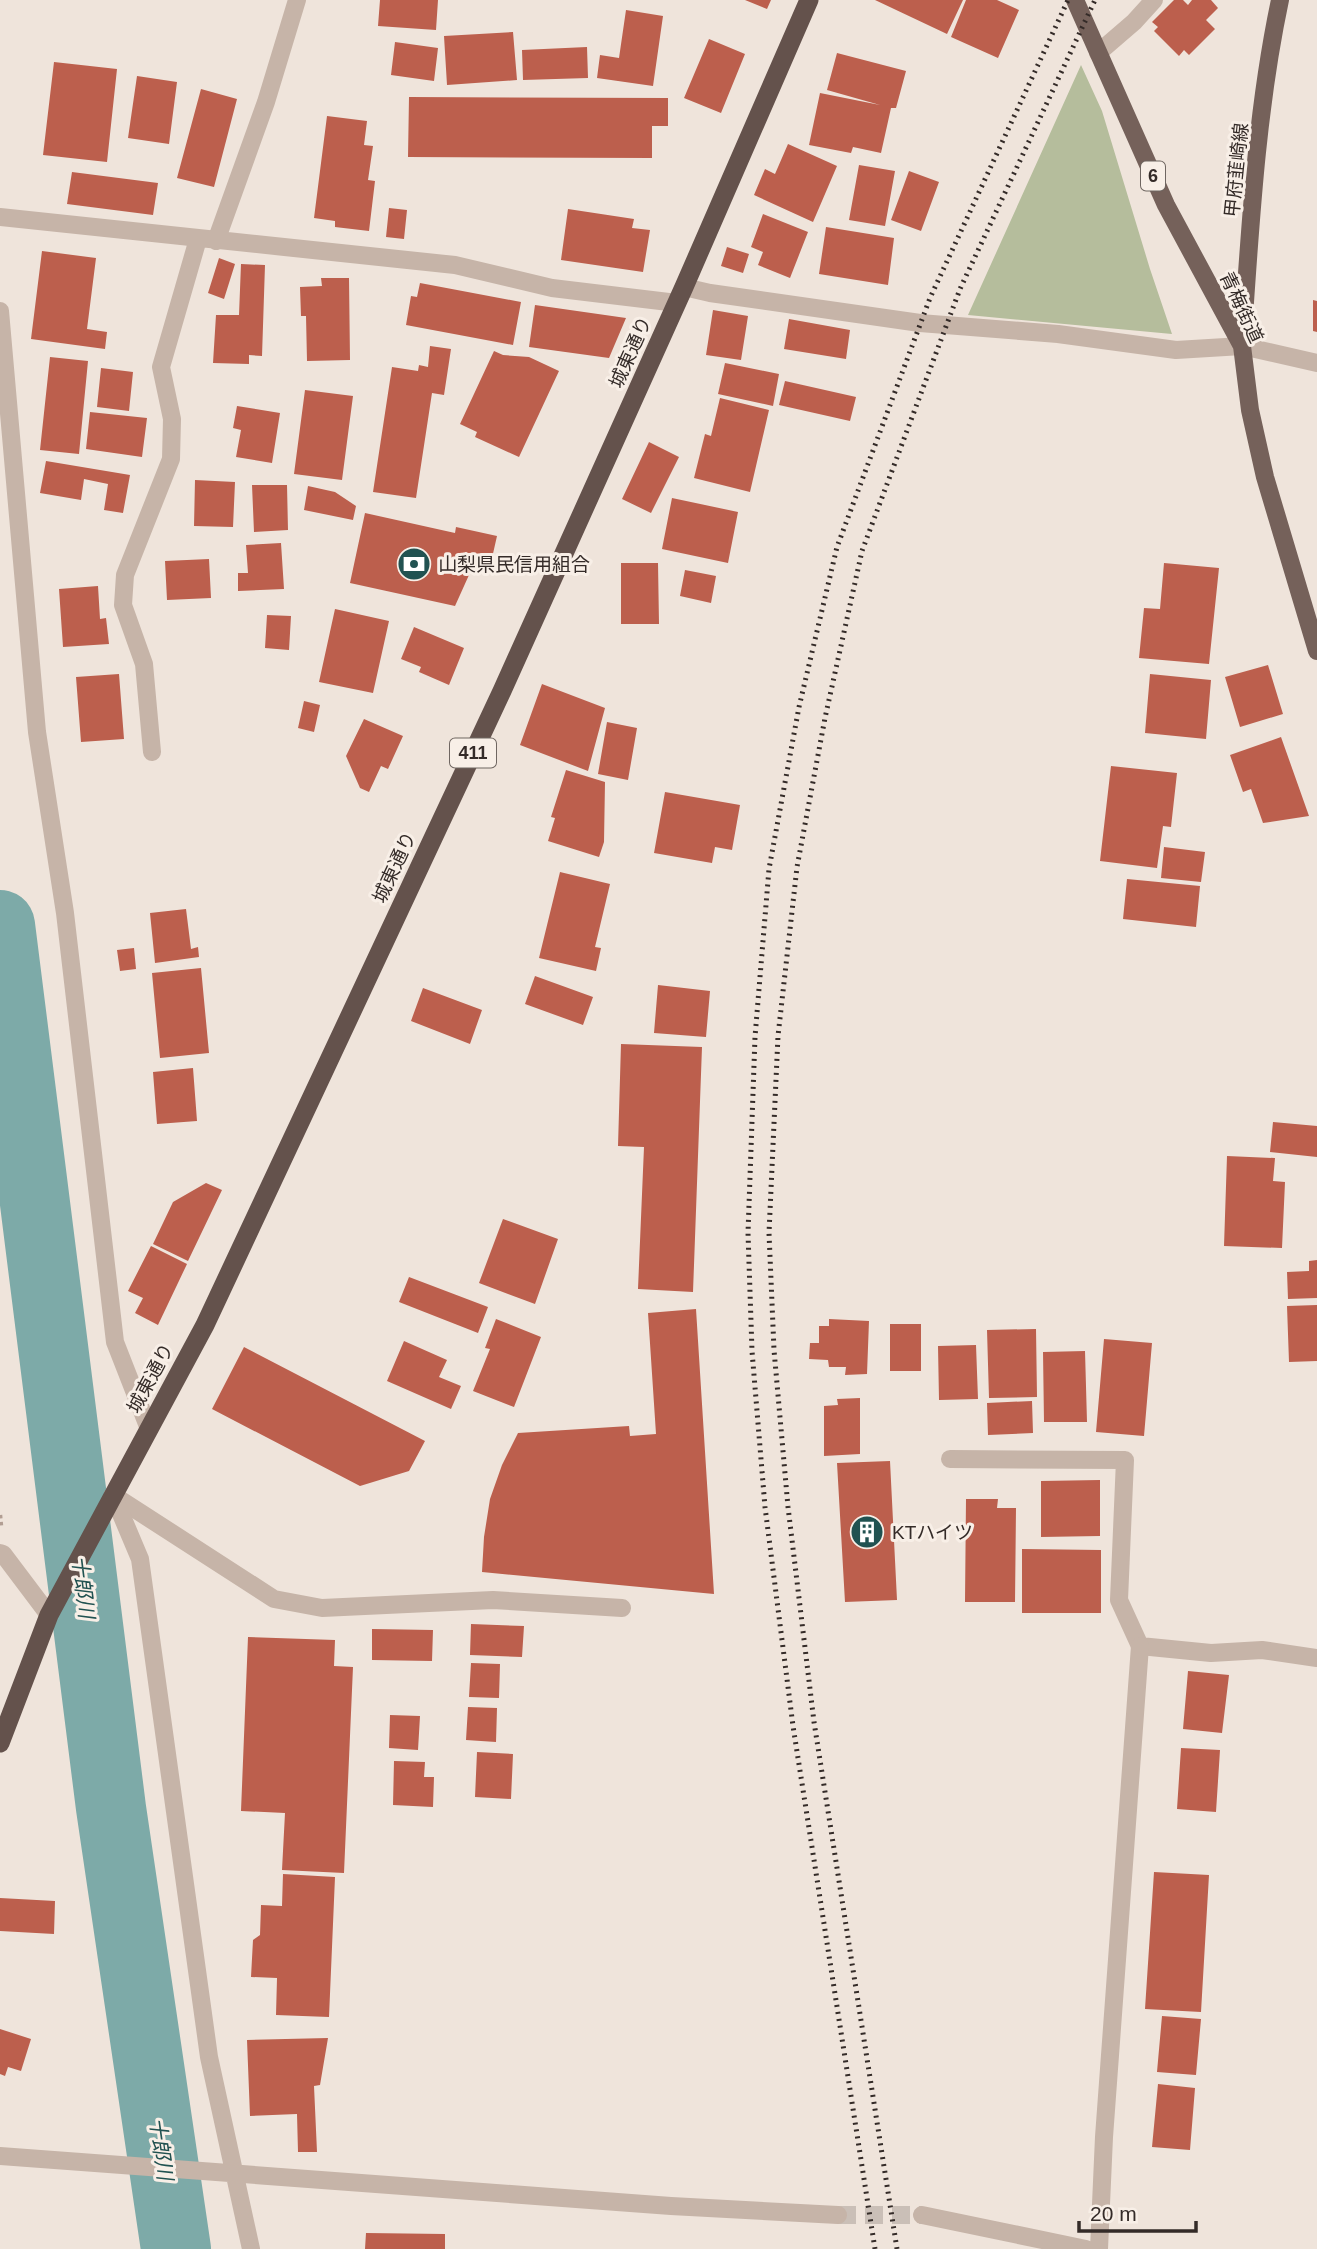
<svg xmlns="http://www.w3.org/2000/svg" width="1317" height="2249" font-family="Arial,'Noto Sans JP',sans-serif">
	<style>
		.green { fill: #b5bd9c }
		.lines { fill: none; stroke-linecap: round; stroke-linejoin: round }
		.river { stroke: #7daaa8; stroke-width: 70 }
		.building { fill: #bc5f4d }
		.minor-tunnel { stroke: #cabfb7; stroke-width: 18; stroke-dasharray: 18 9; stroke-linecap: butt }
		.path { stroke: #b29e93; stroke-width: 4.5; stroke-dasharray: 3.5 3.5; stroke-linecap: butt }
		.service { stroke: #c6b4a8; stroke-width: 18 }
		.minor { stroke: #c6b4a8; stroke-width: 18 }
		.primary { stroke: #75615a; stroke-width: 18 }
		.trunk { stroke: #64524c; stroke-width: 19 }
		.rail { stroke: #342b28; stroke-width: 5; stroke-dasharray: 2 5; stroke-linecap: butt }
		.labels { text-anchor: middle; stroke-width: 6; stroke-linejoin: round; paint-order: stroke }
		.shield { fill: #f8efe7; stroke: #6f6661; stroke-width: 2 }
		.shield-label { font-size: 18px; font-weight: bold; fill: #342b28 }
		.street-label { font-size: 19px; fill: #342b28; stroke: #f8efe7 }
		.poi-label { font-size: 19px; fill: #342b28; stroke: #f8efe7; text-anchor: start }
		.water-label { font-size: 21px; font-style: italic; fill: #215251; stroke: #f8efe7 }
	</style>
	<rect width="100%" height="100%" fill="#efe4db"/>
	<path class="green" d="M1081 65 1102 111 1150 269 1172 334 968 315Z"/>
	<g class="lines">
		<path class="river" d="M0 925 111 1808 176 2249"/>
	</g>
	<path class="building" d="M380 0H438L436 30 378 26Z
		M745 0H771L767 9Z
		M875 0H963L947 34Z
		M966 0H997L1019 10 998 58 951 37Z
		M1174 0H1183L1188 5 1192 0H1211L1218 8 1206 20 1215 29 1189 55 1184 50 1179 56 1154 31 1158 27 1152 22Z
		M626 10 663 16 653 86 597 78 600 55 619 58Z
		M513 32 517 80 447 85 444 36Z
		M709 39 745 54 721 113 684 98Z
		M395 42 438 48 434 81 391 75Z
		M587 47 588 78 523 80 522 50Z
		M837 53 906 71 896 108H891L881 153 853 147 851 153 809 145 820 93 880 105 827 90Z
		M54 62 117 69 107 162 43 155Z
		M137 76 177 82 169 144 128 138Z
		M201 89 237 99 214 187 177 178Z
		M409 97 668 98V126H652V158L408 157Z
		M327 116 367 121 364 145 373 146 368 180 375 181 369 231 335 227V221L314 218Z
		M788 144 837 166 813 222 754 195 765 169 775 174Z
		M859 165 895 171 885 226 849 220Z
		M909 171 939 182 921 231 891 220Z
		M72 172 158 183 153 215 67 204Z
		M389 208 407 210 404 239 386 237Z
		M568 209 634 219 632 228 650 230 643 272 561 260Z
		M763 214 808 232 790 278 758 265 763 252 751 247Z
		M826 227 894 238 888 285 819 274Z
		M727 247 749 254 743 273 721 266Z
		M42 251 96 258 87 329 107 332 105 349 31 339Z
		M219 258 235 264 224 299 208 293Z
		M241 264 265 265 262 356 249 355V364L213 363 216 315H239Z
		M321 278H349L350 360 307 361 306 316H301L300 287 322 286Z
		M420 283 521 302 513 345 406 325 411 296 417 297Z
		M1313 300 1317 301V332L1313 331Z
		M535 305 626 318 609 358 529 347Z
		M713 310 748 316 741 360 706 355Z
		M789 319 850 330 846 359 784 349Z
		M430 346 451 349 444 395 432 393 416 498 373 492 392 367 418 371 419 365 428 367Z
		M494 351 503 355 529 357 559 371 519 457 475 437 477 432 460 424Z
		M50 357 88 361 79 454 40 450Z
		M725 363 779 374 773 406 718 394Z
		M101 368 133 372 129 411 97 407Z
		M785 381 856 397 850 421 779 405Z
		M305 390 353 396 342 480 294 474Z
		M720 398 769 410 750 492 694 478 705 434 711 436Z
		M237 406 280 413 272 463 236 457 241 430 233 428Z
		M90 412 147 418 142 457 86 449Z
		M649 442 679 457 651 513 622 499Z
		M46 461 130 475 123 513 104 510 108 484 84 479 81 500 40 493Z
		M195 480 235 482 233 527 194 526Z
		M252 485H287L288 530 254 532Z
		M308 486 335 492 356 506 353 520 304 510Z
		M672 498 738 512 728 563 662 549Z
		M365 513 455 533 456 527 497 536 492 558 478 555 455 606 350 583Z
		M281 543 284 589 238 591V573H248L246 545Z
		M209 559 211 598 167 600 165 561Z
		M621 563H658L659 624H621Z
		M1164 563 1219 568 1209 664 1139 658 1144 608 1160 609Z
		M685 570 716 576 711 603 680 596Z
		M98 586 100 619 106 618 109 644 63 647 59 589Z
		M335 609 389 621 373 693 319 682Z
		M267 615 291 616 289 650 265 648Z
		M414 627 464 648 449 685 419 672 421 667 401 659Z
		M1268 665 1283 714 1240 727 1225 677Z
		M119 674 124 739 81 742 76 677Z
		M1150 674 1211 680 1206 739 1145 733Z
		M542 684 605 708 588 771 520 745Z
		M304 701 320 705 314 732 298 728Z
		M364 719 403 736 388 769 381 766 369 792 360 788 346 756Z
		M607 722 637 728 628 780 598 774Z
		M1281 737 1309 816 1263 823 1251 789 1243 792 1230 755Z
		M1111 766 1177 773 1171 827 1163 826 1157 868 1100 861Z
		M566 770 605 782 604 842 599 857 548 841 555 818 551 817Z
		M665 792 740 805 732 850 715 847 712 863 654 853Z
		M1164 847 1205 852 1201 882 1161 878Z
		M560 872 610 884 595 947 601 948 596 971 539 958Z
		M1127 879 1200 886 1196 927 1123 919Z
		M186 909 191 949 198 947 199 957 155 963 150 913Z
		M134 948 136 969 120 971 117 950Z
		M201 968 209 1053 160 1058 152 973Z
		M535 976 593 997 583 1025 525 1004Z
		M658 985 710 991 706 1037 654 1033Z
		M423 988 482 1010 470 1044 411 1021Z
		M621 1044 702 1047 693 1292 638 1289 644 1147 618 1146Z
		M193 1068 197 1121 157 1124 153 1072Z
		M1273 1122 1317 1126V1157L1270 1152Z
		M1227 1156 1275 1158 1273 1181 1285 1182 1282 1248 1224 1246Z
		M206 1183 222 1190 188 1261 153 1244 173 1202Z
		M503 1219 558 1239 535 1304 479 1283Z
		M151 1246 187 1264 158 1325 135 1313 143 1298 128 1291Z
		M1317 1260V1298L1288 1299 1287 1272 1309 1271V1261Z
		M409 1277 488 1307 478 1333 399 1302Z
		M1317 1305V1361L1289 1362 1287 1306Z
		M696 1309 714 1594 482 1572 484 1537 490 1499 502 1465 518 1433 629 1426 630 1436 656 1434 648 1313Z
		M496 1319 541 1337 514 1407 473 1391 490 1349 485 1348Z
		M829 1319 869 1321 867 1374 845 1375 846 1367H829L828 1360 809 1359 810 1343H819V1326H829Z
		M890 1324H921V1371H890Z
		M1036 1329 1037 1397 989 1398 987 1330Z
		M1104 1339 1152 1343 1144 1436 1096 1432Z
		M404 1341 447 1360 439 1377 461 1386 451 1409 387 1381Z
		M976 1345 978 1399 939 1400 938 1346Z
		M244 1347 425 1441 409 1471 360 1486 212 1409Z
		M1085 1351 1087 1422H1044L1043 1352Z
		M860 1398V1454L824 1456V1406L838 1405 837 1399Z
		M1032 1401 1033 1433 988 1435 987 1403Z
		M890 1461 897 1600 845 1602 837 1463Z
		M1100 1480V1536L1041 1537V1481Z
		M966 1499H998L997 1508H1016L1015 1602H965Z
		M1022 1549 1101 1550V1613H1022Z
		M471 1624 524 1626 522 1657 470 1655Z
		M372 1629 433 1630 432 1661 372 1660Z
		M248 1637 335 1640 334 1666 353 1667 344 1873 282 1870 285 1813 241 1811Z
		M471 1663 500 1664 499 1698 469 1697Z
		M1188 1671 1229 1675 1222 1733 1183 1729Z
		M468 1707 497 1708 496 1742 466 1740Z
		M390 1715 420 1716 418 1750 389 1748Z
		M1181 1748 1220 1750 1216 1812 1177 1809Z
		M477 1752 513 1754 511 1799 475 1797Z
		M394 1761 425 1762 424 1777H434L433 1807 393 1805Z
		M1154 1872 1209 1875 1201 2012 1145 2009Z
		M283 1874 335 1877 329 2017 276 2015 277 1978 251 1977 253 1940 260 1935 261 1905 282 1906Z
		M0 1898 55 1901 54 1934 0 1931Z
		M1162 2016 1201 2019 1196 2075 1157 2072Z
		M0 2029 31 2039 21 2071 8 2067 5 2076 0 2074Z
		M328 2038 320 2085 314 2086 317 2152H298L297 2114 250 2116 247 2040Z
		M1158 2084 1195 2088 1190 2150 1152 2147Z
		M366 2233 445 2234V2249H365Z"/>
	<g class="lines">
		<path class="minor-tunnel" d="M838 2215H922"/>
		<path class="path" d="M0 1515 1 1526"/>
		<path class="service" d="M1098 53 1134 22 1154 0
			M684 287 710 293 920 323 1058 334 1176 350 1242 346
			M0 311 37 732 65 913 115 1342 149 1429
			M950 1459 1125 1460 1119 1600 1140 1646 1211 1653 1262 1650 1317 1658
			M113 1495 274 1599 322 1608 493 1600 622 1608"/>
		<path class="minor" d="M0 217 455 265 552 288 677 303
			M216 241 266 102 297 0
			M1242 346 1317 363
			M152 752 144 664 123 605 125 575 171 459 172 419 161 367 198 239
			M113 1495 140 1559 209 2057 251 2249
			M0 1553 3 1554 49 1615
			M0 2156 671 2206 838 2215
			M922 2215 1086 2249
			M1099 2249 1104 2137 1140 1646"/>
		<path class="primary" d="M1075 0 1166 205 1242 346 1250 410 1265 477 1317 651
			M1242 346C1250 231 1256 113 1280 0"/>
		<path class="trunk" d="M0 1743 49 1615 205 1325 502 691 684 287 809 0"/>
		<path class="rail" d="M875 2249 793 1726 765 1507 752 1351 748 1233 755 1037 769 869 799 707 837 547 930 298 1068 0
			M897 2249 814 1722 788 1507 774 1350 769 1233 778 1036 797 867 825 718 862 551 960 289 1095 0"/>
	</g>
	<defs>
		<symbol id="bank-disc" viewBox="-11 -11 22 22"><circle r="9.5" fill="#215251" stroke="#f8efe7"/><path d="M-6-4H6V4H-6ZM0-2.3a2.3 2.3 0 1 0 0 4.6a2.3 2.3 0 1 0 0-4.6Z" fill="#fff"/></symbol>
		<symbol id="building-disc" viewBox="-11 -11 22 22"><circle r="9.5" fill="#215251" stroke="#f8efe7"/><path d="M-4-6H4V6H1V3H-1V6H-4ZM-2.5-4.3h1.7v1.8h-1.7ZM.8-4.3h1.7v1.8H.8ZM-2.5-1h1.7V.8h-1.7ZM.8-1h1.7V.8H.8Z" fill="#fff"/></symbol>
	</defs>
	<g fill-rule="evenodd">
		<use href="#bank-disc" x="395" y="545" width="38" height="38"/>
		<use href="#building-disc" x="848" y="1513" width="38" height="38"/>
	</g>
	<g class="labels">
		<g class="shield">
			<rect x="1141" y="161.5" width="24" height="29" rx="5"/>
			<rect x="450" y="738.5" width="46" height="29" rx="5"/>
		</g>
		<g class="shield-label">
			<text x="1153" y="182">6</text>
			<text x="473" y="759">411</text>
		</g>
		<g class="street-label">
			<text transform="translate(1236 170) rotate(-84)" y="7">甲府韮崎線</text>
			<text transform="translate(1242 307) rotate(65)" y="7">青梅街道</text>
			<text transform="translate(630 352) rotate(-66)" y="7">城東通り</text>
			<text transform="translate(394 867) rotate(-65)" y="7">城東通り</text>
			<text transform="translate(150 1378) rotate(-62)" y="7">城東通り</text>
		</g>
		<g class="poi-label">
			<text x="438" y="571">山梨県民信用組合</text>
			<text x="892" y="1539">KTハイツ</text>
		</g>
		<g class="water-label">
			<text transform="translate(83 1587) rotate(83)" y="7">十郎川</text>
			<text transform="translate(161 2149) rotate(82)" y="7">十郎川</text>
		</g>
	</g>
	<path d="M1079 2221v10h117v-10" fill="none" stroke="#342b28" stroke-width="3.5"/>
	<text x="1090" y="2221" font-size="21" fill="#342b28" stroke="#f8efe7" stroke-width="5" paint-order="stroke">20 m</text>
</svg>
